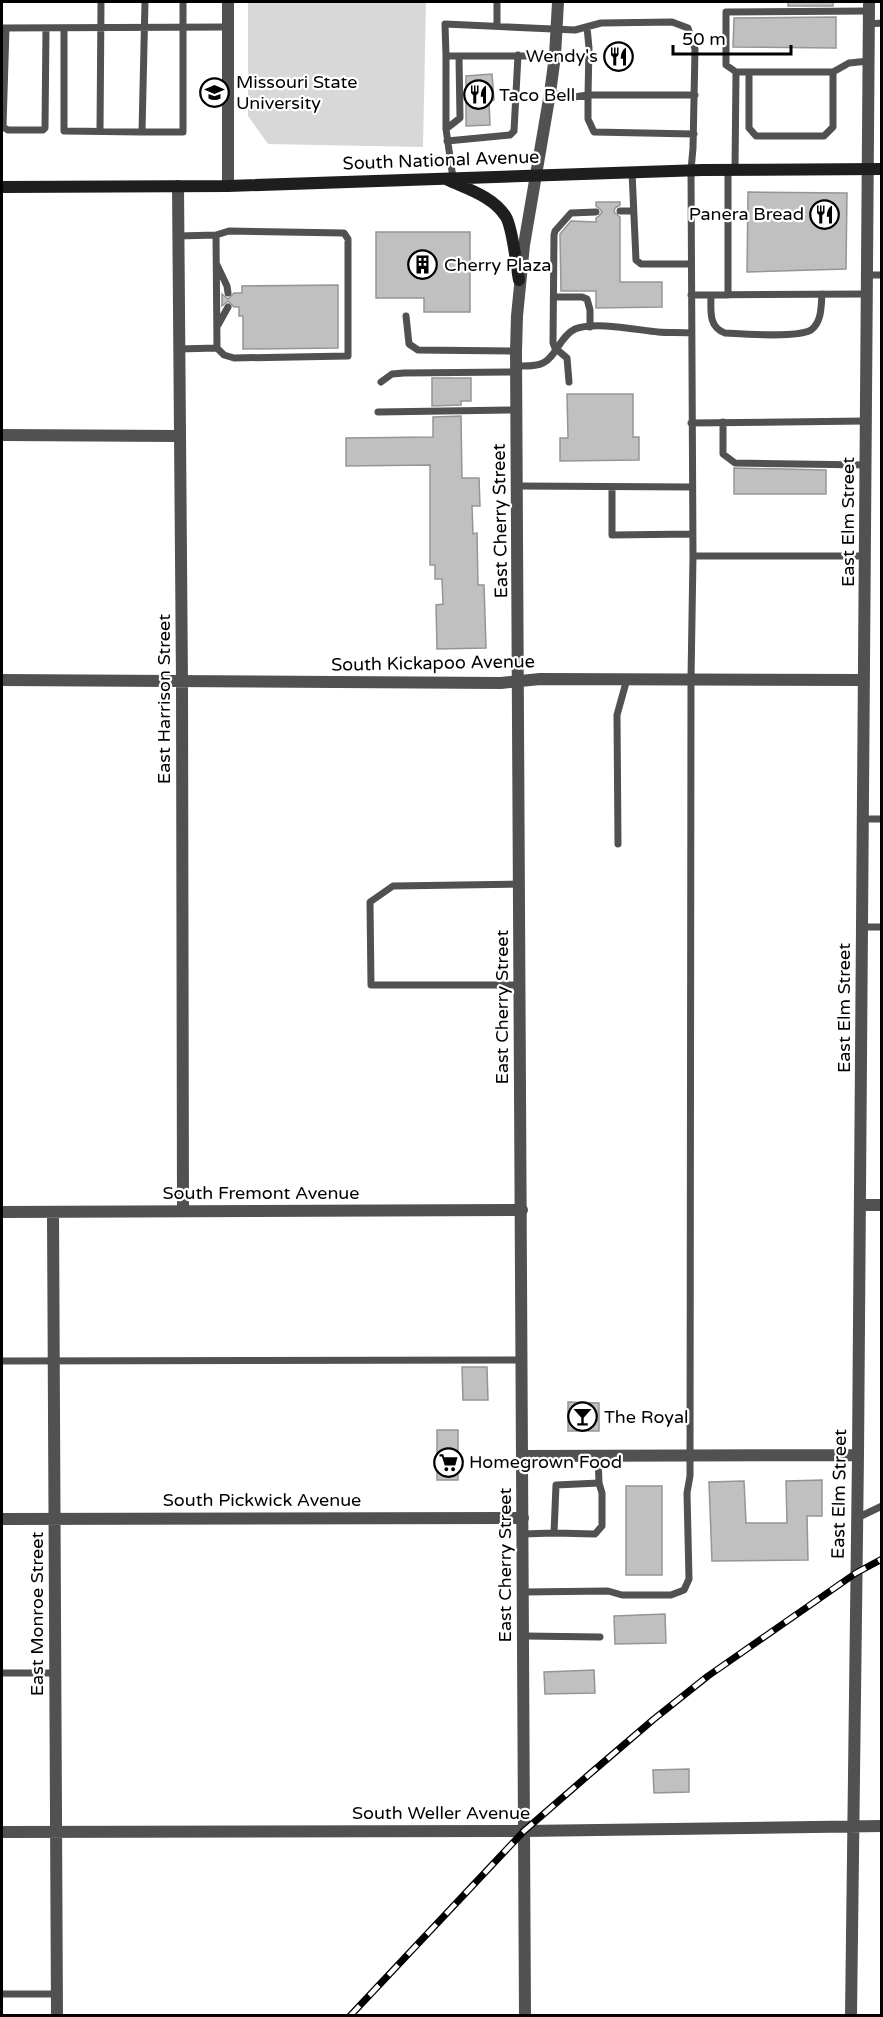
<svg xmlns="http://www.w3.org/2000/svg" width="883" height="2017" font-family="'Varela Round',sans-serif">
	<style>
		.green { fill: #d8d8d8 }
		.building { fill: #c0c0c0; stroke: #959595; stroke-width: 1.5 }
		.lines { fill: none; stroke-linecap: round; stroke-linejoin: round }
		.service { stroke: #515151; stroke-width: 7 }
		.minor { stroke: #515151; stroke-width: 12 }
		.tertiary { stroke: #515151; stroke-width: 12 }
		.secondary { stroke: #1e1e1e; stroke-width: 12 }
		.rail-casing { stroke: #000; stroke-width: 7 }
		.rail { stroke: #fff; stroke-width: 4.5; stroke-dasharray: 14; stroke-linecap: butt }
		.labels { text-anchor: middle; stroke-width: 4.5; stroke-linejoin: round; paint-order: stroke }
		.poi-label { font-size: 18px; fill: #000; stroke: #fff; text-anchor: start }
		.street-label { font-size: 18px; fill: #000; stroke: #fff }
	</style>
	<rect width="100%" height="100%" fill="#fff"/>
	<path class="green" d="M248 2H426L423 147 268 144 248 116Z"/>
	<path class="building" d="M788 2H833V6H788Z
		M836 17V48L733 47 734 18Z
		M492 74 494 100 489 101 490 125 466 126V76Z
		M748 192 847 193 846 269 747 272Z
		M596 202H620V205L615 208 614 212 620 217V282H662V307L596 308V291H561L560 234 571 221 596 222V218L599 216 602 212 600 209 596 206Z
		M376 232H470V312H424V298H376Z
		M338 285V348L243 349V316H239V307H234L228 301 222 306V294L228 299 234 293H242V286Z
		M432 378H471V401H461V405L432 406Z
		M567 394H633V437H639V460L560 461V438H568Z
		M461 416 462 478H479L480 506H472L473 534 477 533 478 585H484L486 648 437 649 436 605 443 604 442 579H435V565H430V465L346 466V438L433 437V417Z
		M734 468 826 470V494H734Z
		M462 1367H487L488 1400H463Z
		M568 1402 599 1403V1431H568Z
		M437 1430H458V1480H437Z
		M822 1480V1516H807L808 1560 712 1561 709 1482 744 1481 746 1523H787L786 1481Z
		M626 1486H662V1575H626Z
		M665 1614 666 1643 615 1644 614 1616Z
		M594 1670 595 1693 545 1694 544 1672Z
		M689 1769V1792L654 1793 653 1770Z"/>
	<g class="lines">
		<path class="service" d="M145 2 142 132H183V2
			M869 11 726 12V65L736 72H833L849 63 869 61
			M869 24 882 23
			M497 26V2
			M2 28 228 27
			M6 28 3 127 8 130H43L45 128 46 28
			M64 28V131L142 132
			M446 56 445 24 575 30 601 23 672 22 688 28 695 49 693 148 691 170 693 556 691 679 690 1476 687 1493 689 1579 684 1590 671 1595H622L608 1591 524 1592
			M749 72V128L756 136H824L833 127V72
			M550 93 574 97 588 95 589 48 587 27
			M446 129 460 118 459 57
			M100 131 101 2
			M694 134 594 132 588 119V95H695
			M447 141 510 135 514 131 518 55
			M728 170V295
			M735 170 736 72
			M632 172 636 260 641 264H691
			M453 178 446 129V56H555
			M620 211H633
			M216 235 217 348
			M178 236 216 235 229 231 344 233 348 239V356L234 358 224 355 217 348 178 349
			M217 265 227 286 228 293
			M867 275H882
			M691 295 867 294
			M711 295C711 310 708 327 725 333 743 334 798 338 811 330 822 322 821 306 822 294
			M554 297H582L587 299 590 310V327
			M406 316 409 344 418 350 516 351
			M218 325 228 307
			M516 366C525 366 535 367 543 363 556 357 560 336 575 329 594 321 637 330 658 332 669 333 680 332 691 333
			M381 382 392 374 404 373 516 372
			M569 382 567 358 555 348 553 343 554 235 555 231 571 213 596 212
			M378 412 516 410
			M723 422V454L735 463 866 465
			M691 423 866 421
			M518 486 692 487
			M612 487V535L692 534
			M693 556H865
			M863 819H882
			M618 844 617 715 627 679
			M863 927H882
			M520 985H371L370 902 393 886 520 884
			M2 1361 523 1360
			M857 1518 882 1506
			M554 1533 595 1534 602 1526V1493L599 1483
			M523 1534 554 1533 556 1485 599 1483 598 1456
			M524 1636 600 1637
			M2 1673H55
			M2 1994H57"/>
		<path class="minor" d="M228 2V186
			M178 186 182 682 183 1211
			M2 435 178 436
			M2 680 501 683 540 679 864 680
			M860 1205H882
			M2 1212 522 1210
			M53 1213 57 2016
			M523 1456 858 1455
			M2 1519 523 1518
			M2 1832 524 1831 882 1826
			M851 2016 858 1455 869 2"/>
		<path class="tertiary" d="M525 2016 516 351 517 316 524 245 550 93 555 56 558 2"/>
		<path class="secondary" d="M448 180C468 189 494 197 506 217 513 229 516 265 519 280
			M2 187 228 186 702 170 882 169"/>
		<defs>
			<path id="rail" d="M350 2016 524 1831 592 1772 654 1719 708 1676 856 1573 882 1559"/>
		</defs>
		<use href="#rail" class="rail-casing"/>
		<use href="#rail" class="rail"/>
	</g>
	<defs>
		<symbol id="restaurant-ring" viewBox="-11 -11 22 22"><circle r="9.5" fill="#fff" stroke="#000" stroke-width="1.5"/><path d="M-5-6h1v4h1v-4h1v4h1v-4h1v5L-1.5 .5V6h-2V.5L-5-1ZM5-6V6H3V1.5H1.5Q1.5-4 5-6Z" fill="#000"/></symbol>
		<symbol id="university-ring" viewBox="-11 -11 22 22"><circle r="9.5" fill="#fff" stroke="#000" stroke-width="1.5"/><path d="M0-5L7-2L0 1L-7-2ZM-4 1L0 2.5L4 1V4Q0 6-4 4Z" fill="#000"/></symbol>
		<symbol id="building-ring" viewBox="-11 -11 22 22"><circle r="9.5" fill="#fff" stroke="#000" stroke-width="1.5"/><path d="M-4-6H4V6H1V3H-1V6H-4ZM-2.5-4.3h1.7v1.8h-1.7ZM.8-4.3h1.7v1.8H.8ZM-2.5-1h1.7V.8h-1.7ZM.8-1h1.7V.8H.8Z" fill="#000"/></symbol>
		<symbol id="bar-ring" viewBox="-11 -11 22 22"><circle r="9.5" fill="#fff" stroke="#000" stroke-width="1.5"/><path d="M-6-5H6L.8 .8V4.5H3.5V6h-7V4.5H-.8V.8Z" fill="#000"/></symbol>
		<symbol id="supermarket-ring" viewBox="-11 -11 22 22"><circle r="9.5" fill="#fff" stroke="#000" stroke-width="1.5"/><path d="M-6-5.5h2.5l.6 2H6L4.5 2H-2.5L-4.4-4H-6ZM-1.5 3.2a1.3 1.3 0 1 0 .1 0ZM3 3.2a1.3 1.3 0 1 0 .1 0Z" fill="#000"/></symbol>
	</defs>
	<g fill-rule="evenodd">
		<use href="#restaurant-ring" x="602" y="40" width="33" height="33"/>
		<use href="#university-ring" x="198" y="76" width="33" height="33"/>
		<use href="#restaurant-ring" x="462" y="78" width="33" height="33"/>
		<use href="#restaurant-ring" x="808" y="198" width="33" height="33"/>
		<use href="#building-ring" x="406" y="248" width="33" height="33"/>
		<use href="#bar-ring" x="566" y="1400" width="33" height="33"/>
		<use href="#supermarket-ring" x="432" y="1446" width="33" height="33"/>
	</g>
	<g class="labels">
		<g class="poi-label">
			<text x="598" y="62" text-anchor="end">Wendy's</text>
			<text x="236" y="88">Missouri State<tspan x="236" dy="21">University</tspan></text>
			<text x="499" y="101">Taco Bell</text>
			<text x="804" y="220" text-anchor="end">Panera Bread</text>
			<text x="444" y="271">Cherry Plaza</text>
			<text x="604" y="1423">The Royal</text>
			<text x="469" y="1468">Homegrown Food</text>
		</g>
		<g class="street-label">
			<text transform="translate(441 160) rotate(-2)" y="6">South National Avenue</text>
			<text transform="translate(500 521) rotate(-91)" y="6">East Cherry Street</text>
			<text transform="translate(848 522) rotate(-90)" y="6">East Elm Street</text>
			<text transform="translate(433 663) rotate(-1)" y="6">South Kickapoo Avenue</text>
			<text transform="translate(164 699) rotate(-90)" y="6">East Harrison Street</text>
			<text transform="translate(502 1007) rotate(-90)" y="6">East Cherry Street</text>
			<text transform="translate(844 1008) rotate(-90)" y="6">East Elm Street</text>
			<text x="261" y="1199">South Fremont Avenue</text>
			<text transform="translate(839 1494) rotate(-89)" y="6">East Elm Street</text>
			<text x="262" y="1506">South Pickwick Avenue</text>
			<text transform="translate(505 1565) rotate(-90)" y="6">East Cherry Street</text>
			<text transform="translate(37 1614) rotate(-90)" y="6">East Monroe Street</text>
			<text x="441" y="1819">South Weller Avenue</text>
		</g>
	</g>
	<rect width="883" height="2017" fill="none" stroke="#000000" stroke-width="6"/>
	<path d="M673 45v9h118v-9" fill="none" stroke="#000000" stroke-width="3"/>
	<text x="682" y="45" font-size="18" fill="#000000" stroke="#ffffff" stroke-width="4.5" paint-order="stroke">50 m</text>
</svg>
